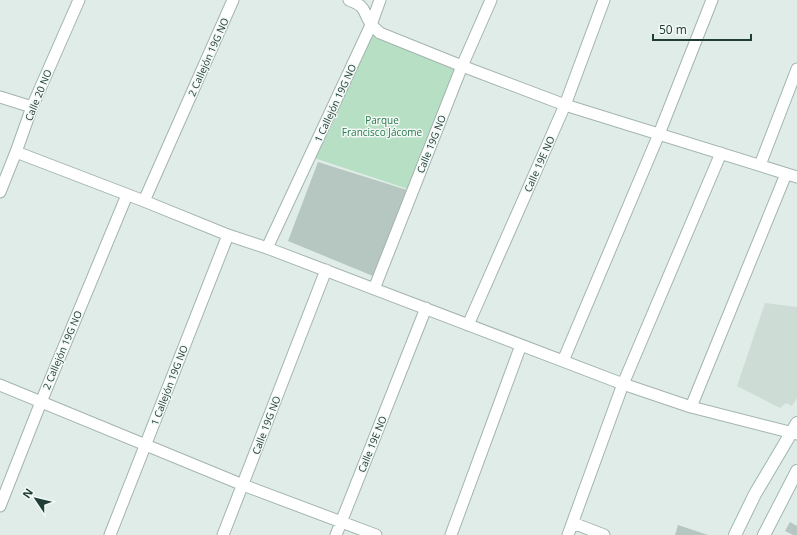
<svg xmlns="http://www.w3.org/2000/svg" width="797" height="535" font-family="'Open Sans',sans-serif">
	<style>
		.built { fill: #cedcd6 }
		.green { fill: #b7dfc4 }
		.building { fill: #b5c7c0 }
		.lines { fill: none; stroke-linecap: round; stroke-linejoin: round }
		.street-casing { stroke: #a3b4af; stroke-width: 13 }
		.secondary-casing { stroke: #9eb8b0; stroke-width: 14 }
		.street { stroke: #fff; stroke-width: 11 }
		.secondary { stroke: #fff; stroke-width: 12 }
		.labels { text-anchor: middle; stroke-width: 3; stroke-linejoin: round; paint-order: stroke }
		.street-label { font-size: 10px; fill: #203d37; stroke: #f1f8f5 }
		.park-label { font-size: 10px; fill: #277749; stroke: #f1f8f5 }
	</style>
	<rect width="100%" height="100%" fill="#e0ece7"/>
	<path class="built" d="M765 303 797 307V398L792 406 786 403 780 408 737 386Z"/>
	<path class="green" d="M371 33 456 69 408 189 314 158 330 129Z"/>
	<path class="building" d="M318 162 407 190 373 276 288 241Z
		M790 522 797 526V535H793L785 531Z
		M678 525 708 535H675Z"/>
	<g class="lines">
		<defs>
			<path id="street" d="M349 0C367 7 362 10 371 24 373 27 377 30 380 33L462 66 565 105 797 177
				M0 97 32 107
				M16 152 144 201 228 235 267 248 623 384 691 407 797 434
				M760 165 797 69
				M0 192 16 152 32 107 79 0
				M144 201 233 0
				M267 248 371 25 380 0
				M374 289 462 66 491 0
				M468 325 565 105 604 0
				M563 361 659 134 712 0
				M0 385 243 485 376 535
				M691 407 786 174
				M0 506 41 402 127 195
				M573 523 604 535
				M110 535 228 235
				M223 535 326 270
				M336 535 426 308
				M451 535 521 345
				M568 535 623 384 721 153"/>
			<path id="secondary" d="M735 535 755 494 797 423
				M764 535 797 471"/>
		</defs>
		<use href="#street" class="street-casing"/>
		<use href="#secondary" class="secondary-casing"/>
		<use href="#street" class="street"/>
		<use href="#secondary" class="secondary"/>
	</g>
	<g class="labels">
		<g class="street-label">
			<text transform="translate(208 57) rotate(-66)" y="4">2 Callejón 19G NO</text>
			<text transform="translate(38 95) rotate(-68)" y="4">Calle 20 NO</text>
			<text transform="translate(335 103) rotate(-65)" y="4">1 Callejón 19G NO</text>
			<text transform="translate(431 144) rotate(-68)" y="4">Calle 19G NO</text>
			<text transform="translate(539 164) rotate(-66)" y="4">Calle 19E NO</text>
			<text transform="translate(62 350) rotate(-67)" y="4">2 Callejón 19G NO</text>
			<text transform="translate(169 385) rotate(-69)" y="4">1 Callejón 19G NO</text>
			<text transform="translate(266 425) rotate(-69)" y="4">Calle 19G NO</text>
			<text transform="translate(372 444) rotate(-68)" y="4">Calle 19E NO</text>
		</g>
		<g class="park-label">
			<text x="382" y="124">Parque<tspan x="382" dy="12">Francisco Jácome</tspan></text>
		</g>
	</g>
	<g transform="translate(36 499) rotate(305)" stroke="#f1f8f5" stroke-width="3" paint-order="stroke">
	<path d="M0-3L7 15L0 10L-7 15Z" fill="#203d37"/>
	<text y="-6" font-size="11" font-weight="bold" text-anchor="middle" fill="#203d37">N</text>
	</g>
	<path d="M653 34v6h98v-6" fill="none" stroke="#203d37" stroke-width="2"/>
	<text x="659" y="34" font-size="12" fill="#203d37" stroke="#f1f8f5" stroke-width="3" paint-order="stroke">50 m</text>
</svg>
